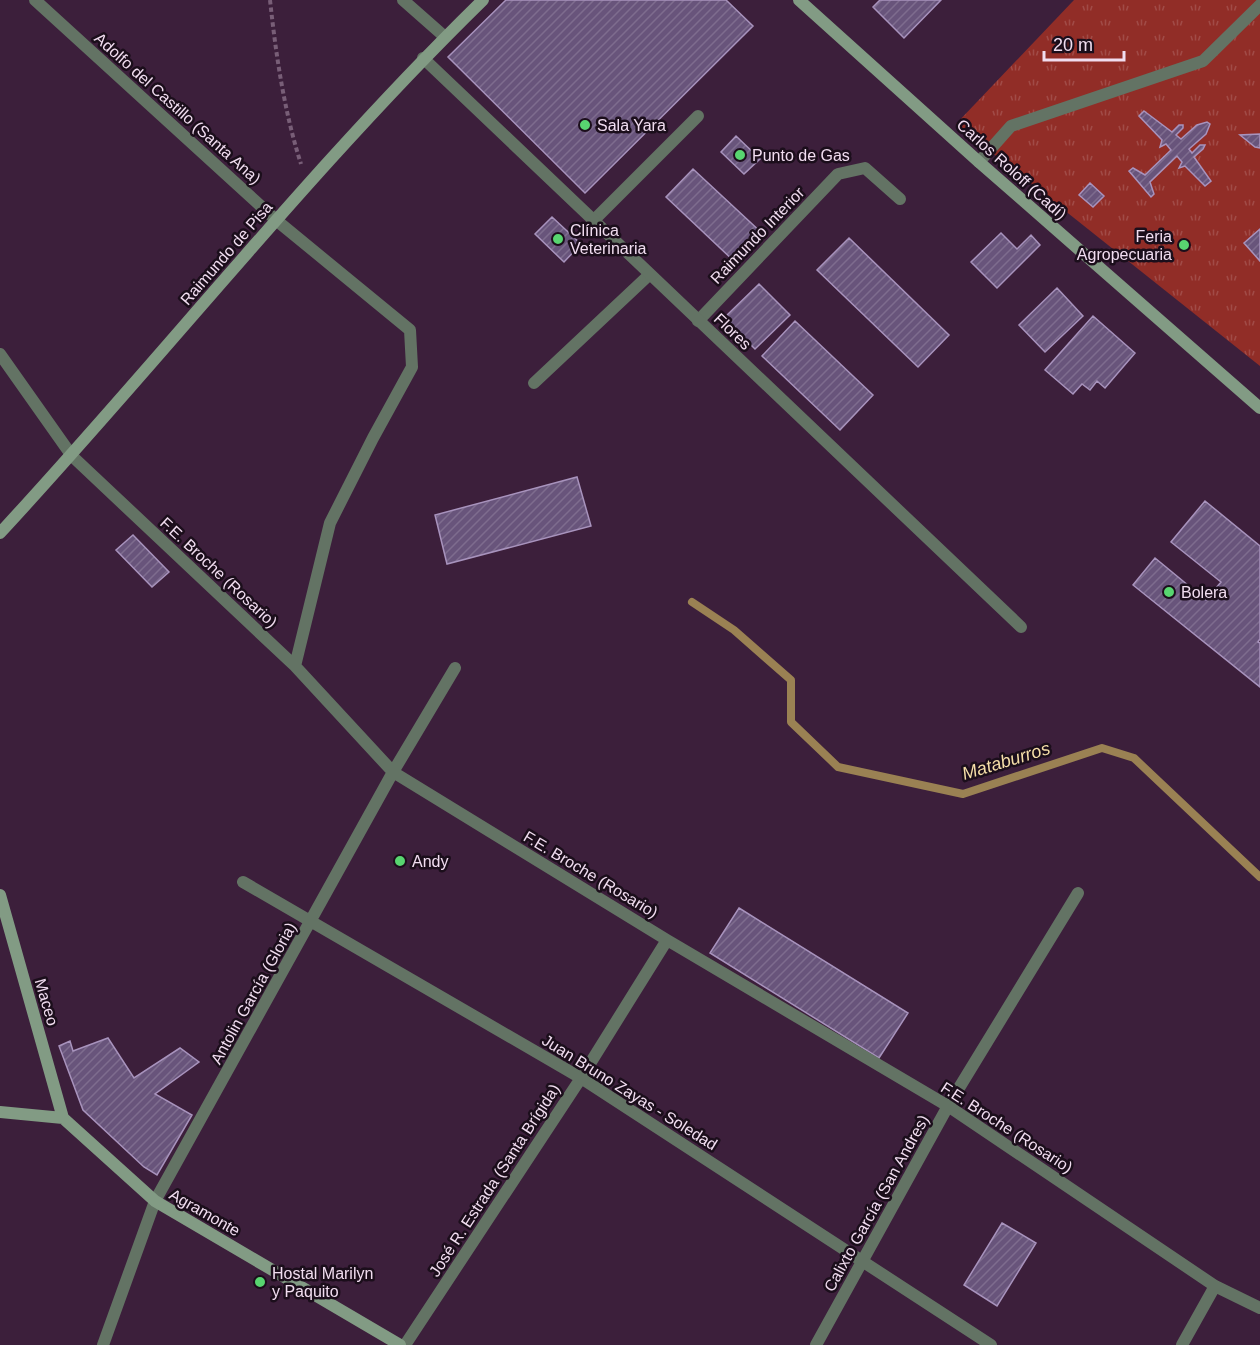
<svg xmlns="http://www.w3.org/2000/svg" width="1260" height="1345" font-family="Helvetica,sans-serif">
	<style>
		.grass { fill: url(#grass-tufts) }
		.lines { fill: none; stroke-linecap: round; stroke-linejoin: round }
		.stream { stroke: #9a8153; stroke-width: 8 }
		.building { fill: url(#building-hatch); stroke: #a893bd; stroke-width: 1.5 }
		.path { stroke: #785e77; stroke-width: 4; stroke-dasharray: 4.5 3; stroke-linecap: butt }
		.lane { stroke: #637364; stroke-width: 12 }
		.street { stroke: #637364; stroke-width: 12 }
		.secondary { stroke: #829b84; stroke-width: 12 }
		.poi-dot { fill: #58d570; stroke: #1b0e1b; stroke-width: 2 }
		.labels { text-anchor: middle; stroke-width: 5; stroke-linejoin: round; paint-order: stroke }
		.street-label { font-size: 16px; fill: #f1ddf0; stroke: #1b0e1b }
		.poi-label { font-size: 16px; fill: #f1ddf0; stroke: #1b0e1b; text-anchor: start }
		.water-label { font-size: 18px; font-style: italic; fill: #f5dea8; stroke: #1b0e1b }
	</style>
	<defs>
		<pattern id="grass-tufts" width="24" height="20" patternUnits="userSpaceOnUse" patternTransform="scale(1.5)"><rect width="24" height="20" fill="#912d27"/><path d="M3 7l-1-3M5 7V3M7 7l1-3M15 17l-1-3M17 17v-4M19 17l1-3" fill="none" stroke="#a14b47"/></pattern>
		<pattern id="building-hatch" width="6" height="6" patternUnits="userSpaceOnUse" patternTransform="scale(1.5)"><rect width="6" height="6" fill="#68547b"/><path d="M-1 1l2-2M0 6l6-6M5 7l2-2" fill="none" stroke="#7e6c8e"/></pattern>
	</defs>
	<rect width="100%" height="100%" fill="#3c1f3b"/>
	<path class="grass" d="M1074 0H1260V366L956 124Z"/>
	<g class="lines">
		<path class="stream" d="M692 602 734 630 791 680V722L838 767 963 794 1102 748 1134 758 1260 877"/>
	</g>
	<path class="building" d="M506 0H726L753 26 585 193 448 57Z
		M880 0H941L904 38 873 7Z
		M1144 111 1172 132 1179 125H1183V128L1176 135 1181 139 1197 125 1207 122 1210 124 1206 134 1189 149 1192 153 1200 145H1205L1203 149 1194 157 1211 181 1205 186 1185 166 1179 168 1182 162 1177 156 1150 182 1154 194 1151 197 1129 171 1133 168 1145 175 1171 150 1166 144 1160 147 1162 140 1139 116Z
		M1260 134V148L1255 147 1240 135Z
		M736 136 760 159 744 174 721 152Z
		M693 169 764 235 736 263 666 197Z
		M1090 183 1104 196 1093 207 1079 195Z
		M552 217 581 244 564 262 535 234Z
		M1260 229V261L1244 243Z
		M1001 233 1017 249 1031 235 1040 245 997 288 971 262Z
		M849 238 949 335 918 367 817 270Z
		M759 284 790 315 755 349 724 318Z
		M1057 288 1083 316 1045 352 1019 325Z
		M1093 316 1135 353 1105 388 1097 381 1090 390 1082 384 1073 394 1045 370Z
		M795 321 873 395 840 430 762 356Z
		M577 477 591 526 447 564 435 515Z
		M1205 501 1260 546V639L1258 642 1260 643V687L1133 585 1155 558 1206 600 1221 582 1171 542Z
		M133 535 169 572 152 587 116 550Z
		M739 908 908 1013 879 1058 710 953Z
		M108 1038 134 1078 180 1048 199 1062 155 1094 192 1115 157 1175 144 1167 83 1110 59 1046 70 1041 73 1051Z
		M1002 1223 1036 1243 997 1306 964 1285Z"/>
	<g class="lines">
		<path class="path" d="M270 0C276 55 284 111 301 164"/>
		<path class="lane" d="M979 162 1011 126 1203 61 1260 5
			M593 221 698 116
			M698 321 838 174 865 168 900 199
			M534 383 649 275"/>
		<path class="street" d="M35 0 276 220 410 330 412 367 373 438 330 523 295 666
			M403 0 445 37
			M423 58 1021 627
			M0 354 72 456 295 666 393 772 667 940 948 1106 1215 1286 1260 1308
			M243 882 581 1078 991 1345
			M103 1345 155 1201 393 772 455 668
			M405 1345 581 1078 667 940
			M816 1345 948 1106 1078 893
			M1182 1345 1215 1286"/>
		<path class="secondary" d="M799 0 979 162 1260 408
			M0 533C163 357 311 168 483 0
			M0 895 63 1118
			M0 1112 63 1118 155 1201 400 1345"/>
	</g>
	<g class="poi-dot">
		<circle cx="585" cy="125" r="6"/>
		<circle cx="740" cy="155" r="6"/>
		<circle cx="558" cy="239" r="6"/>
		<circle cx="1184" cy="245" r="6"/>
		<circle cx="1169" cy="592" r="6"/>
		<circle cx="400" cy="861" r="6"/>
		<circle cx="260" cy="1282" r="6"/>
	</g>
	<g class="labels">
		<g class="street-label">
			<text transform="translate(178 108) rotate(42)" y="6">Adolfo del Castillo (Santa Ana)</text>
			<text transform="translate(1012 169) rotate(42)" y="6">Carlos Roloff (Cadí)</text>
			<text transform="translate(757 235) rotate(-46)" y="6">Raimundo Interior</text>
			<text transform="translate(226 253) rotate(-49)" y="6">Raimundo de Pisa</text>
			<text transform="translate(733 331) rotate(44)" y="6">Flores</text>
			<text transform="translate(219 572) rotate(43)" y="6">F.E. Broche (Rosario)</text>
			<text transform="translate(591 874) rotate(31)" y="6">F.E. Broche (Rosario)</text>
			<text transform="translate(253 993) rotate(-61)" y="6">Antolin García (Gloria)</text>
			<text transform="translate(47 1002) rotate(74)" y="6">Maceo</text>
			<text transform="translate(630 1092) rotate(32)" y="6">Juan Bruno Zayas - Soledad</text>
			<text transform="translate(1007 1127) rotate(33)" y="6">F.E. Broche (Rosario)</text>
			<text transform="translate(494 1180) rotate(-57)" y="6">José R. Estrada (Santa Brígida)</text>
			<text transform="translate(876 1203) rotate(-61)" y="6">Calixto García (San Andres)</text>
			<text transform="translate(205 1212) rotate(30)" y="6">Agramonte</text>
		</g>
		<g class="poi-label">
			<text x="597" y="131">Sala Yara</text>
			<text x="752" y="161">Punto de Gas</text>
			<text x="570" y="236">Clínica<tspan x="570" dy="18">Veterinaria</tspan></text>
			<text x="1172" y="242" text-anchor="end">Feria<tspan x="1172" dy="18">Agropecuaria</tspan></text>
			<text x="1181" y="598">Bolera</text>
			<text x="412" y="867">Andy</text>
			<text x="272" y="1279">Hostal Marilyn<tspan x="272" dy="18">y Paquito</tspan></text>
		</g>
		<g class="water-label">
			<text transform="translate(1006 761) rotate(-17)" y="6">Mataburros</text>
		</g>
	</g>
	<path d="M1044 51v9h80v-9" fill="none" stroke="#f1ddf0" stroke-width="3"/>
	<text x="1053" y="51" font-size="18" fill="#f1ddf0" stroke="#1b0e1b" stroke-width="4.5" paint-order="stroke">20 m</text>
</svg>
